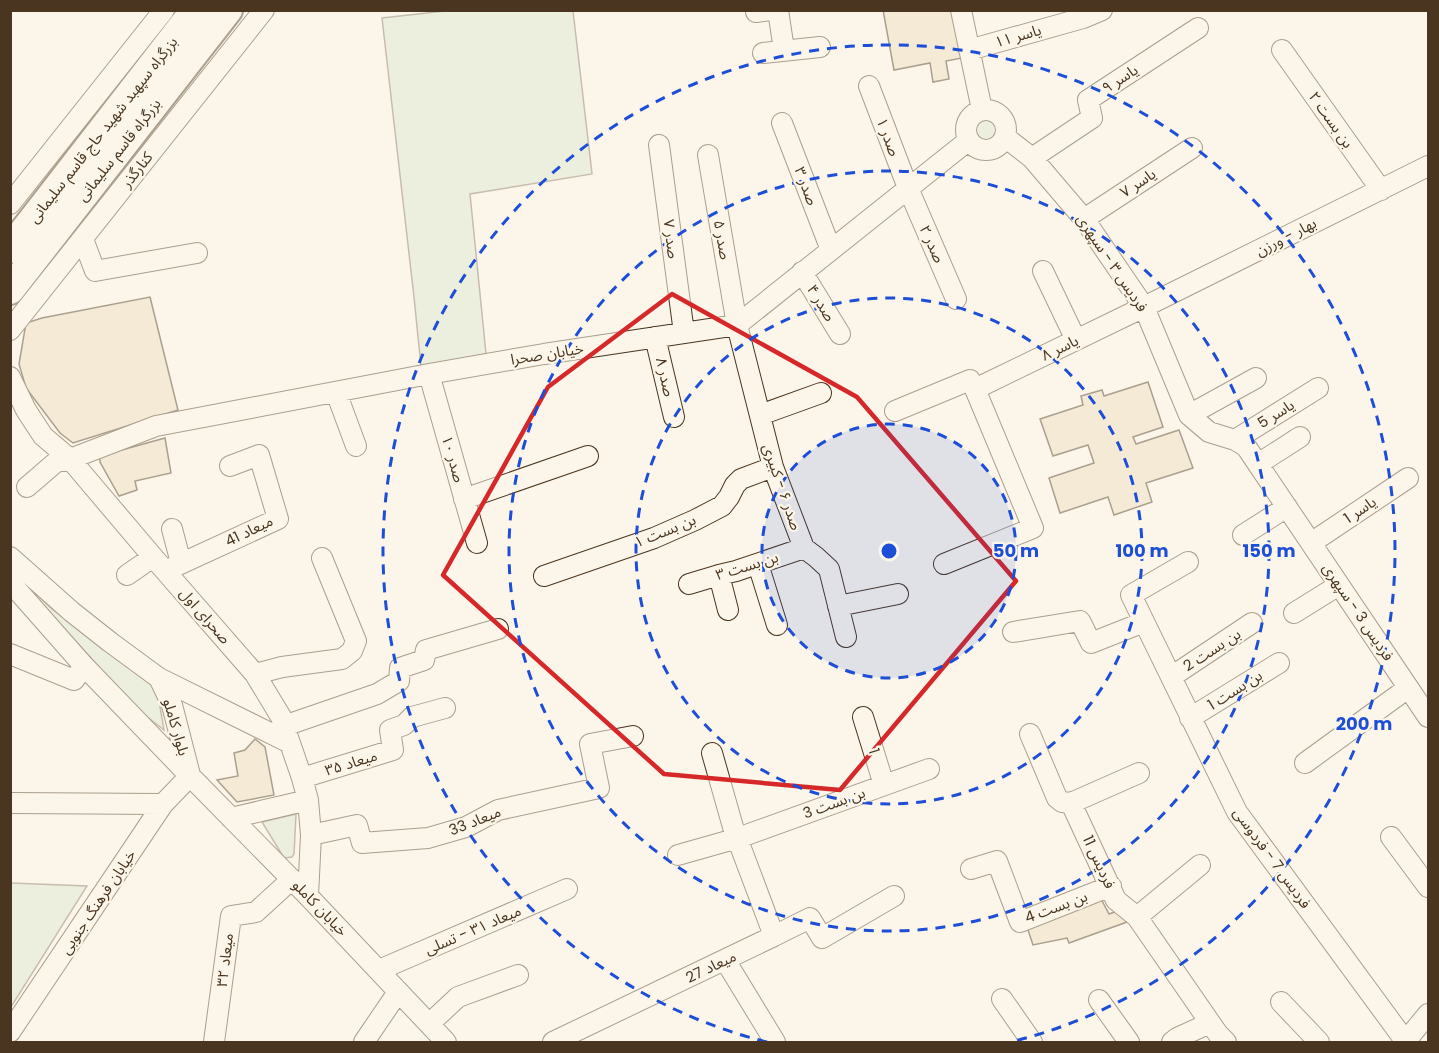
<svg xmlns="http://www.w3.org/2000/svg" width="1439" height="1053" font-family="Poppins,'Noto Sans Arabic',sans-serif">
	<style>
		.green { fill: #dce7d0; stroke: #887966; stroke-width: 1.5 }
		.building { fill: #ecdcbc; stroke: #4a3520; stroke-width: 1.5 }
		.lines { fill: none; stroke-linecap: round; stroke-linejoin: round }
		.minor-casing { stroke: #4a3520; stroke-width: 22 }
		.highway-casing { stroke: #4a3520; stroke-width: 32 }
		.minor { stroke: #fbf6e9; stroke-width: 20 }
		.highway { stroke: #fbf6e9; stroke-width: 28 }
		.marked { fill: none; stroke: #d62828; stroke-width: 4.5; stroke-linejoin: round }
		.ring { fill: none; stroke: #1d4ed8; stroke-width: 3; stroke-dasharray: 10 8 }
		.labels { text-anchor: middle; stroke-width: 4.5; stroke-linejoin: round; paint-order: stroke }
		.street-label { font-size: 15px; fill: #4a3520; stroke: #fbf6e9 }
		.centre { fill: #1d4ed8; stroke: #fbf6e9; stroke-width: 3 }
		.ring-label { font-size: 18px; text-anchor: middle; font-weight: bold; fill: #1d4ed8; stroke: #fbf6e9; stroke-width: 4.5; stroke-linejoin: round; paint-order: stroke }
	</style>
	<rect width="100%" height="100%" fill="#fbf6e9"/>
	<path class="green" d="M454 10 573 11 592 174 470 194 486 354 421 366 414 297 382 18Z
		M973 129a14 14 0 1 1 28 0a14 14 0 1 1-28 0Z
		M16 575 52 609 157 689 164 730 136 708Z
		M296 814 294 854 292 857 284 858 262 822Z
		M11 883 87 886 11 1007 10 883Z"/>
	<path class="building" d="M883 10H953L962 58 946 61 949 79 933 82 930 63 894 70Z
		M150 297 178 410 73 443 60 433 26 388 19 364 26 323 42 318Z
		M1148 382 1163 427 1133 437 1136 444 1179 430 1193 468 1146 483 1152 502 1114 515 1108 497 1060 513 1049 478 1094 463 1088 445 1053 456 1040 419 1083 405 1081 396 1102 390 1104 396Z
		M165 438 171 473 135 481 137 490 119 496 100 462V456Z
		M255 739 265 747 274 795 237 802 217 780 238 776 234 753 245 750Z
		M1099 895 1109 914 1120 910 1127 922 1069 943 1067 938 1033 945 1026 924Z"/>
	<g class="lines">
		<defs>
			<path id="minor" d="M778 10 784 50
				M961 10 982 110
				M756 12 771 10
				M969 50 1083 18 1102 10
				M1282 50 1381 190
				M763 53 820 47
				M869 86 908 188 956 299
				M966 130a20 20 0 1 1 40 0a20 20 0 1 1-40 0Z
				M782 123 831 250
				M1005 137 1032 158 1084 219 1144 307 1189 415 1209 432 1235 440 1242 444 1247 448 1428 717
				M659 145 684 333
				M708 155 737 325 773 467 804 548 816 557 829 569 846 637
				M1032 158 1092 118 1088 100 1198 28
				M10 204 164 10
				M1084 219 1192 148
				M83 239 95 271 197 253
				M1043 271 1076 340
				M802 272 840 334
				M10 330 264 10
				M655 337 674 417
				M429 374 477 543
				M10 377 26 410 43 436 70 459 153 557 255 674 281 717 302 778 308 800 311 835 308 896
				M975 389 1144 307 1428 166
				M336 392 356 446
				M895 411 970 380 975 389 1033 528 944 564
				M760 415 821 393
				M1189 415 1256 378
				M1235 440 1318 388
				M1258 464 1300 437
				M27 487 56 462 70 459 156 426 429 374 544 354 737 325 969 140
				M464 499 588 456
				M172 529 181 563
				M1243 535 1287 507
				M1311 543 1408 478
				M10 557 72 612 110 642 159 678 172 705 190 775
				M1188 562 1131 595 1237 812 1406 1042
				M758 564 777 625
				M165 571 278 519 259 455 230 466
				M127 575 153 557
				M719 575 728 610
				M544 576 654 538 695 520 722 506 729 497 735 485 741 479 773 467
				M10 582 84 666 190 776 308 896 446 1042
				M689 584 719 575 736 571 804 548
				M838 606 898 594
				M1294 613 1339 585
				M1013 632 1080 621 1091 643 1144 622
				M10 654 74 680 84 666
				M255 674 282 667 342 659 352 651 356 641 322 558
				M1171 677 1252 623
				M159 678 290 743
				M863 717 884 785
				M1190 718 1279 663
				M284 726 377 694 399 681 400 668 424 660 426 650 498 629
				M1030 734 1057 798 1062 802 1071 803 1116 900 1137 917 1218 1034 1226 1042
				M1305 763 1408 688
				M302 778 393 750 390 730 404 725 412 717 445 708
				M10 803 163 804
				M1071 803 1139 773
				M231 818 308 800
				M311 835 357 825 362 843 428 838 466 827 498 810 599 788 590 744 633 736
				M1391 837 1428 887
				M678 855 738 838 929 769
				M971 869 997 861 1020 922 1111 886
				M1137 917 1200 865
				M774 936 810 918 822 938 894 896
				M725 960 775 1042
				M379 970 567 889
				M1002 999 1032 1042
				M1099 1000 1129 1042
				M1281 1002 1319 1042
				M429 1024 458 997 518 975
				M10 1032 163 804 190 776
				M214 1042 231 916 256 912 292 879
				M364 1042 398 992
				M553 1042 774 936 733 827 712 753
				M1172 1042 1177 1038 1210 1023
				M1405 1042 1428 1014"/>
			<path id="highway" d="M10 249 195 10
				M10 290 228 10"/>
		</defs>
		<use href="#minor" class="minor-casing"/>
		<use href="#highway" class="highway-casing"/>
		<use href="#minor" class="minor"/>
		<use href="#highway" class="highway"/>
	</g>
	<path d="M0 0H1439V1053H0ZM672 294 857 397 1016 581 840 790 664 774 443 575 548 387Z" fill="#fbf6e9" fill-opacity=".55" fill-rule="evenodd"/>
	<path class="marked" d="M672 294 857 397 1016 581 840 790 664 774 443 575 548 387Z"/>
	<circle cx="889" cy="551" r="127" fill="#1d4ed8" fill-opacity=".12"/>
	<g class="ring">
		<circle cx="889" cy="551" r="127"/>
		<circle cx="889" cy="551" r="253"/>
		<circle cx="889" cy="551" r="380"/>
		<path d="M767 1042A506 506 0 1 1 1011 1042"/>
	</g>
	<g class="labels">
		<g class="street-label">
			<text transform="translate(1018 36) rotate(-16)" y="5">یاسر ۱۱</text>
			<text transform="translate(1120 79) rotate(-33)" y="5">یاسر ۹</text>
			<text transform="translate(1331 120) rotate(55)" y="5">بن بست ۲</text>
			<text transform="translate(103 130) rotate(-52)" y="5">بزرگراه سپهبد شهید حاج قاسم سلیمانی</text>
			<text transform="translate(888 137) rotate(69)" y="5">صدر ۱</text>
			<text transform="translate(119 150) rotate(-52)" y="5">بزرگراه قاسم سلیمانی</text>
			<text transform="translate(137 170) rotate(-52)" y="5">کنارگذر</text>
			<text transform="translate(1138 183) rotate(-34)" y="5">یاسر ۷</text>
			<text transform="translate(806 186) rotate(69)" y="5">صدر ۳</text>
			<text transform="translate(1286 237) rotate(-27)" y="5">بهار - ورزن</text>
			<text transform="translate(671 239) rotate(83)" y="5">صدر ۷</text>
			<text transform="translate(722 240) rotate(80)" y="5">صدر ۵</text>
			<text transform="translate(932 244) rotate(66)" y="5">صدر ۲</text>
			<text transform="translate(1112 263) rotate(56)" y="5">فردیس ۳ - سپهری</text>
			<text transform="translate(821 303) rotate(59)" y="5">صدر ۴</text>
			<text transform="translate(1060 348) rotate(-26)" y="5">یاسر ۸</text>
			<text transform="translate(547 354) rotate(-9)" y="5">خیابان صحرا</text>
			<text transform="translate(665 377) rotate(77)" y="5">صدر ۸</text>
			<text transform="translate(1276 414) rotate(-32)" y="5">یاسر 5</text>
			<text transform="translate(453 459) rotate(74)" y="5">صدر ۱۰</text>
			<text transform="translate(782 487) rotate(71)" y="5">صدر ۶ - کبیری</text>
			<text transform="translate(1360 510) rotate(-34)" y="5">یاسر 1</text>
			<text transform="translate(249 531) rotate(-26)" y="5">میعاد 41</text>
			<text transform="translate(665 531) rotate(-22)" y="5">بن بست ۱</text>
			<text transform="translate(747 566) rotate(-17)" y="5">بن بست ۳</text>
			<text transform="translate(1358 612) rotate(56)" y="5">فردیس 3 - سپهری</text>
			<text transform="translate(205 616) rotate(49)" y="5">صحرای اول</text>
			<text transform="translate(1212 650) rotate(-33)" y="5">بن بست 2</text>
			<text transform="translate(1235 690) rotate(-32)" y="5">بن بست 1</text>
			<text transform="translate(176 727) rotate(74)" y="5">بلوار کاملو</text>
			<text transform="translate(874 751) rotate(73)" y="5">1</text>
			<text transform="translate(351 763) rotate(-17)" y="5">میعاد ۳۵</text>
			<text transform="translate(834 803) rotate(-20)" y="5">بن بست 3</text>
			<text transform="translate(475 821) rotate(-22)" y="5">میعاد 33</text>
			<text transform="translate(1272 858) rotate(54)" y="5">فردیس 7 - فردوسی</text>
			<text transform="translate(1099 862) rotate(65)" y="5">فردیس 11</text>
			<text transform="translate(98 902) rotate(-56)" y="5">خیابان فرهنگ جنوبی</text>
			<text transform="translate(1056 907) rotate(-20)" y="5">بن بست 4</text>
			<text transform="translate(320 908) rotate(46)" y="5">خیابان کاملو</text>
			<text transform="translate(473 930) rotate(-23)" y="5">میعاد ۳۱ - تسلی</text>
			<text transform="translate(225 960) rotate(-83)" y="5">میعاد ۳۲</text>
			<text transform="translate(711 967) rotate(-26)" y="5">میعاد 27</text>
		</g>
	</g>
	<circle cx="889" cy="551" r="9" class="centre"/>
	<g class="ring-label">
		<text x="1016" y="557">50 m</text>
		<text x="1142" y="557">100 m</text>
		<text x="1269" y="557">150 m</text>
		<text x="1364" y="730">200 m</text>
	</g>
	<rect width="1439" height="1053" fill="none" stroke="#4a3520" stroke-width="24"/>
</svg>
